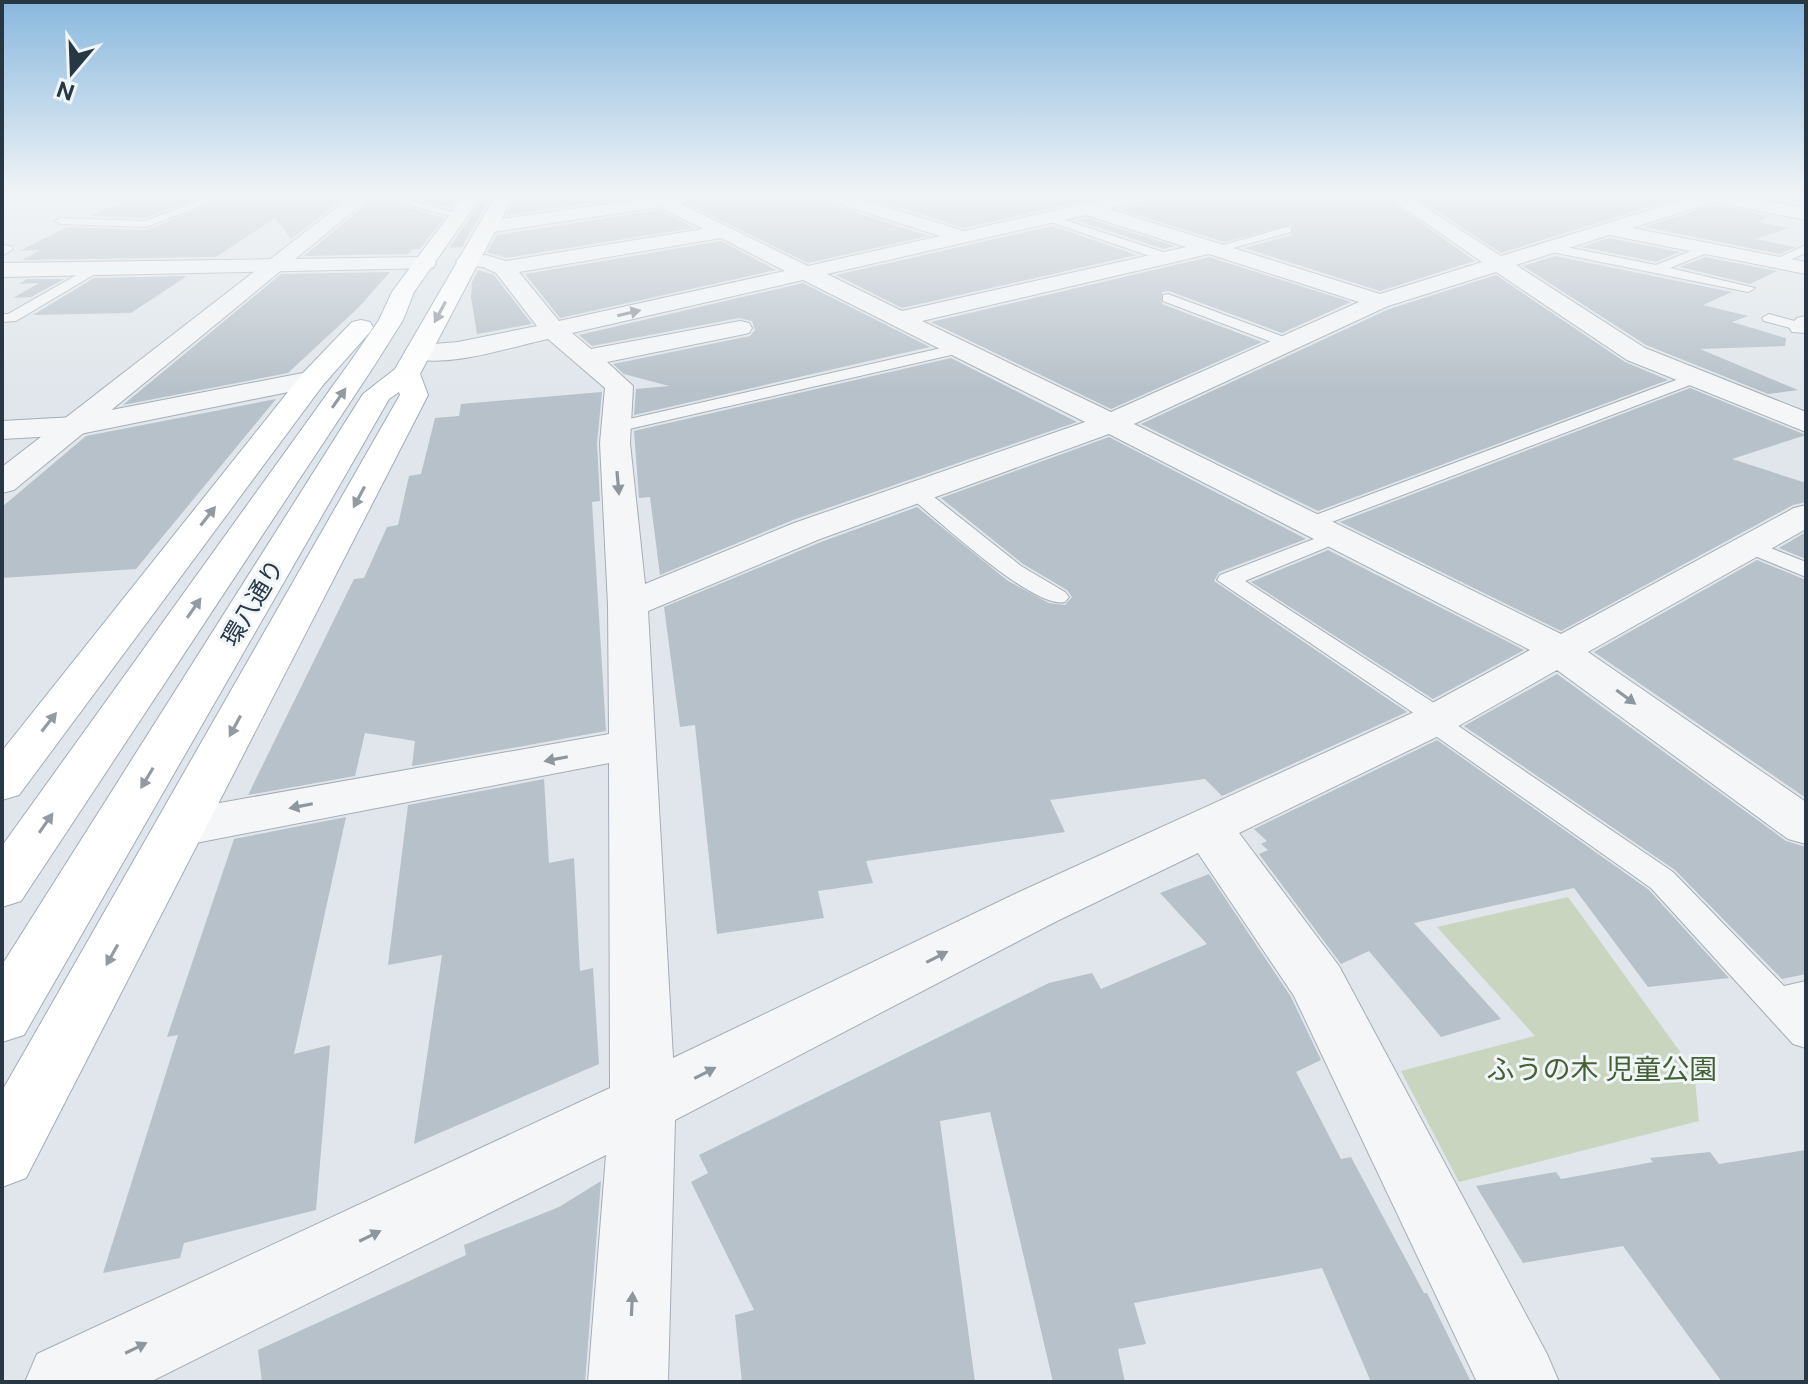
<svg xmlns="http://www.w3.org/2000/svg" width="1808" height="1384" font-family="'Public Sans','Noto Sans JP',sans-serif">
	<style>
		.green { fill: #cad5c0 }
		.building { fill: #b7c1c9 }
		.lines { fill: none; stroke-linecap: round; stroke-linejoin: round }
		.service-casing { stroke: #a5aeb6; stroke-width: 2 }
		.minor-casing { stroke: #a5aeb6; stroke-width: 2 }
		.tertiary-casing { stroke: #a5aeb6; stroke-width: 2 }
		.primary-casing { stroke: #9eaeb8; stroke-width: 2 }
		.service { fill: #f4f6f8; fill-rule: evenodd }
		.minor { fill: #f4f6f8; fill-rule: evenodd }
		.tertiary { fill: #f4f6f8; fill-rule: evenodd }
		.primary { fill: #fff; fill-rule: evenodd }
		.oneway { fill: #939ba2 }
		.oneway2 { fill: #8e969e }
		.labels { text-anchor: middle; stroke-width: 6; stroke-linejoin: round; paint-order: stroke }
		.street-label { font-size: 24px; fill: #273744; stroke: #f0f5f8 }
		.near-park-label { font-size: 28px; fill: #456133; stroke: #f0f5f8 }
	</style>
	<rect width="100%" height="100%" fill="#e0e6eb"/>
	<path class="green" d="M1568 897 1694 1071 1699 1121 1459 1182 1401 1071 1535 1036 1437 927Z"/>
	<path class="building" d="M142 195H206L145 218 90 216Z
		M233 195H348L291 239 275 218 216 257 22 260 41 250 19 251 67 227 147 230Z
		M404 195H460L450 208Z
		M485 195H492L462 247 449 248Z
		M517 195H637L638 197 507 215Z
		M689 195H817L822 202 929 236 808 263 687 204 691 199Z
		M859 195H1110L964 228Z
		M1160 195H1382L1475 261 1380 291 1244 248 1292 235V225L1224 242 1121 210 1155 202Z
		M1412 195H1687L1501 253Z
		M374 198 444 218 420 249H413L408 254 304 256Z
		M1713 205 1771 216 1758 222 1790 228 1755 239 1795 247 1780 254 1644 227Z
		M660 210 694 228 506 258 487 252 497 235Z
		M1086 218 1175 246 1163 249 1076 220Z
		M1052 226 1137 255 902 308 836 275Z
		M1609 238 1680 252 1656 262 1581 247Z
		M721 241 776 270 560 318 525 274Z
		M1555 256 1732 292 1703 305 1748 316 1732 322 1786 338 1785 346 1700 349 1798 390 1768 394 1646 345 1523 266Z
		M1209 257 1351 302 1282 333 1169 291 1162 292V304L1262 342 1111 409 931 322Z
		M1705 257 1777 271 1750 284 1680 267Z
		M478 270 494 275 532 324 477 334 471 297 472 282Z
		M390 272 358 308 288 373 123 405 281 274Z
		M1496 275 1625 362 1668 380 1318 511 1141 424 1389 309Z
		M187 276 131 313 33 315 94 278Z
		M27 279H64L31 297 13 298 39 283 19 284Z
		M803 283 930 347 634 415 636 389 669 386 624 374 613 364 750 336 755 330 752 321 739 318 592 346 579 335Z
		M951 358 1077 422 793 520 660 575 650 497 639 498 634 431Z
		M1690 388 1806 435 1732 459 1806 483V502L1793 505 1561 631 1340 522Z
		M602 392 597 443 600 501 592 502 606 731 412 766 415 741 365 733 355 776 248 795 354 579 364 578 387 527 398 525 409 476 421 474 435 418 459 416 461 404Z
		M276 399 136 569 2 578V507L86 436Z
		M1109 437 1306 539 1219 572 1214 581 1407 712 1222 796 1205 779 1050 800 1065 832 866 861 873 883 818 891 824 918 717 934 695 725 680 727 664 607 821 542 917 507 1008 581 1049 603 1065 605 1072 597 1067 590 1023 564 941 498Z
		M1806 532V559L1779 548Z
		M1328 550 1524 650 1433 699 1251 582Z
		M1757 560 1806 580V798L1594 652Z
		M1557 674 1786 841 1806 847V974L1782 979 1675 870 1464 726Z
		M1437 740 1649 890 1729 978 1648 987 1574 888 1414 923 1501 1019 1441 1037 1369 951 1341 964 1259 854 1268 850 1261 844 1267 841 1254 829Z
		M544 779 549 863 574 858 580 971 593 968 599 1064 414 1144 442 955 388 965 408 805Z
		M346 817 294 1054 330 1045 316 1210 184 1243 180 1258 103 1273 178 1035 167 1037 234 839Z
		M1209 874 1291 997 1321 1060 1296 1072 1341 1159 1351 1157 1424 1293H1427L1471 1382H1371L1322 1268 1134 1303 1146 1344 1118 1349 1125 1382H1053L990 1112 940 1121 975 1382H742L735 1315 754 1310 691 1182 708 1173 699 1155 1049 983 1092 973 1101 989 1207 944 1160 893Z
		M1806 1150V1382H1722L1623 1246 1523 1263 1476 1186 1556 1172 1561 1179 1653 1162 1650 1158 1710 1152 1719 1164Z
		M601 1181 585 1382H262L258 1350 466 1255 464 1245 559 1207Z"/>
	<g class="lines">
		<defs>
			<path id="service" d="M215 195H230L146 227 61 224 55 221 61 218 145 221Z
				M374 195H392L466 216 460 219Z
				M1046 214 1169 254 1171 257 1161 260 1042 219 1040 217Z
				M1287 227 1291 228V232L1215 253 1209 249Z
				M1551 244 1656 265 1705 245 1711 249 1709 252 1670 268 1755 288 1748 292 1547 251 1545 248Z
				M2 245 11 246 13 249 2 256Z
				M1806 245V253L1775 266 1769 262Z
				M94 265 105 268 16 321 2 322V314H8Z
				M1168 294 1292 340 1295 343 1292 346H1282L1163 301V295Z
				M1769 314 1806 324V332L1764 321 1762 318Z
				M959 344 967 349 964 352 616 432 607 427 616 422Z
				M1692 374 1700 379 1698 382 1316 528H1302L1299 524 1302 520Z
				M917 487 924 489 1021 566 1065 592 1069 597 1065 602C1034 610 937 519 910 497L907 493Z
				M1335 531 1342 533 1346 537 1342 541 1245 581 1448 712 1452 718 1451 721 1673 872 1784 986 1806 981V1048L1793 1044 1651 888 1423 727 1420 721 1421 718 1217 580 1220 575Z
				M1748 539 1806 562V577L1740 550 1737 545Z"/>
			<path id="minor" d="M640 195H685L688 199 681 204 808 266 940 236 823 199 820 195H848L964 231 1124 195H1157L1154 199 1109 209 1380 294 1482 262 1385 195H1406L1501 256 1698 195H1726L1723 199 1632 228 1806 262V274L1609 235 1516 265 1645 348 1806 412V432L1627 360 1496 272 1388 306 1134 424 1561 634 1794 508 1806 505V529L1588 652 1806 802V844L1788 839 1557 670 1455 728 1239 833 1339 966 1547 1354 1559 1382H1477L1294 996 1198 853 1057 921 675 1120 668 1382H588L606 1155 150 1382H25L37 1354 610 1088 609 763 180 846 162 840 154 828 162 816 180 810 609 734 608 605 600 443 605 388 548 339C506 348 452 368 409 358L405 352 409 346 458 342 537 326 496 273 483 267 460 265 456 261 460 257 486 255 506 261 703 229 660 207 487 233 477 227 487 221 643 199ZM1086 215 1186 247 902 311 827 274ZM721 238 785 271 559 321 519 272ZM1209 254 1359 302 1111 412 922 321ZM803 280 1085 422 794 523 645 584 630 443 633 386 607 362 740 335 749 333 752 328 749 323 740 321 591 349 572 333ZM1109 434 1530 650 1423 708 1017 893 673 1058 648 611 820 539Z
				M425 257 433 258 436 263 433 268 2 277V263Z
				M1806 316V333L1792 332 1789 327 1797 318Z
				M313 371 323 373 327 379 323 385 75 435 2 439V421L75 417Z"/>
			<path id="tertiary" d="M353 195H373L14 490 2 493V467Z
				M1693 195H1732L1806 208V220L1702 200Z"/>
			<path id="primary" d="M464 195H482L414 292 403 320 374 366 21 901 2 907V846L350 362 379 320 392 292Z
				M496 195H514L420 374 428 395 26 1178 2 1187V1091L400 395 399 392 389 399 24 1035 2 1042V965L363 394 395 369Z
				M361 320 370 322 373 327 370 332 323 385 19 795 2 800V751L303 373 352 322Z"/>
		</defs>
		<use href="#service" class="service-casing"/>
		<use href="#minor" class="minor-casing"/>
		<use href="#tertiary" class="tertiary-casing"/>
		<use href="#primary" class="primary-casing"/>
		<use href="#service" class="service"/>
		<use href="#minor" class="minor"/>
		<use href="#tertiary" class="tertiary"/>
		<use href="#primary" class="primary"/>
	</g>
	<defs><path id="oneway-solid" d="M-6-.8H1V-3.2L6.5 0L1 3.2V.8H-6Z" transform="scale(2)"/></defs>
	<g class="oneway">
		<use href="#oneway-solid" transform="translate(440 312) rotate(118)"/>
		<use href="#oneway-solid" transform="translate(339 398) rotate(-55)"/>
		<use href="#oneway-solid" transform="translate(359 497) rotate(118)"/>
		<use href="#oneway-solid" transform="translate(208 516) rotate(-52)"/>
		<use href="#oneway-solid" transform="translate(194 608) rotate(-55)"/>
		<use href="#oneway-solid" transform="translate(49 722) rotate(-52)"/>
		<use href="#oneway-solid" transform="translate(235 726) rotate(118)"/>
		<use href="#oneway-solid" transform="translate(147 778) rotate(121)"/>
		<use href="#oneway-solid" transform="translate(46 823) rotate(-55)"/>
		<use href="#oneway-solid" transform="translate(112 955) rotate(119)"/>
	</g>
	<g class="oneway2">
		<use href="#oneway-solid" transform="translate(629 313) rotate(-13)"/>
		<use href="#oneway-solid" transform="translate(618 483) rotate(85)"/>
		<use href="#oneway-solid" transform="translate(1626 697) rotate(36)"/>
		<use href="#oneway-solid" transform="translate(556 759) rotate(169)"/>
		<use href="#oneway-solid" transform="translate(301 806) rotate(169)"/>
		<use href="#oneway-solid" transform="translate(937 957) rotate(-27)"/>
		<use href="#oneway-solid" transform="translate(705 1073) rotate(-27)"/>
		<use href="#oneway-solid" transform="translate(370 1236) rotate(-26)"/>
		<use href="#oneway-solid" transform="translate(632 1304) rotate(-87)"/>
		<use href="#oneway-solid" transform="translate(136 1348) rotate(-26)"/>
	</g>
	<linearGradient id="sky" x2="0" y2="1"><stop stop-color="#88b8de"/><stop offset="0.5" stop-color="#f1f4f6"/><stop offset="1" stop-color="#f1f4f6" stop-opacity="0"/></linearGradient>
	<rect width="1808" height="389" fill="url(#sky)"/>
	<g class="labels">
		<g class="street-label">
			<text transform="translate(253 603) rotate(-59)" y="8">環八通り</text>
		</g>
		<g class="near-park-label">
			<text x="1602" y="1079">ふうの木 児童公園</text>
		</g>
	</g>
	<rect width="1808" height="1384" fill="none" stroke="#273744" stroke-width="8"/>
	<g transform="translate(72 72) rotate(199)" stroke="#f0f5f8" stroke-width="6" paint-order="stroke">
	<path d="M0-6L14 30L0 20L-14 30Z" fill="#273744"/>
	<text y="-12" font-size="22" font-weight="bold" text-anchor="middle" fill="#273744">N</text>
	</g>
</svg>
